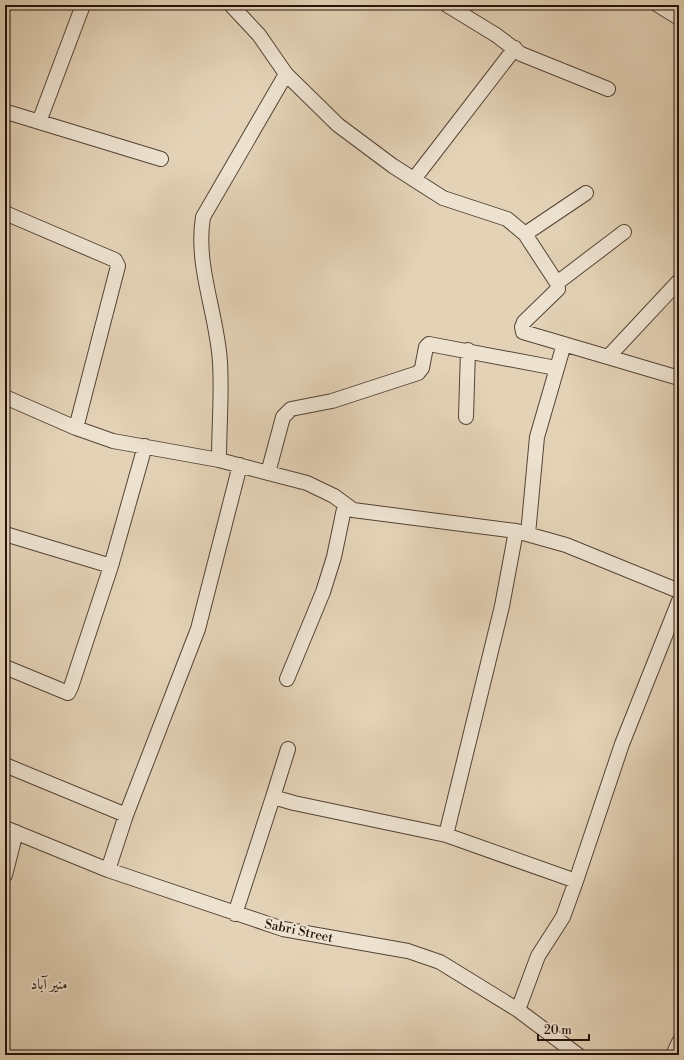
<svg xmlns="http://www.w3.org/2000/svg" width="684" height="1060" font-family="'Libre Bodoni',Amiri,serif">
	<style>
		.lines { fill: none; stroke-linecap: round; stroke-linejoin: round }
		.minor-casing { stroke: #544335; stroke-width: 16 }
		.minor { stroke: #ede2d0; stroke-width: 14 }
		.labels { text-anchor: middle; stroke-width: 4; stroke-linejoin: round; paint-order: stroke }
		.street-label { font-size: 13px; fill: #25130a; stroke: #ede2d0 }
		.quarter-label { font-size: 15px; fill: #25130a; stroke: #ede2d0 }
	</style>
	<rect width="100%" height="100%" fill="#e3d2b6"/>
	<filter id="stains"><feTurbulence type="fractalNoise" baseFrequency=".005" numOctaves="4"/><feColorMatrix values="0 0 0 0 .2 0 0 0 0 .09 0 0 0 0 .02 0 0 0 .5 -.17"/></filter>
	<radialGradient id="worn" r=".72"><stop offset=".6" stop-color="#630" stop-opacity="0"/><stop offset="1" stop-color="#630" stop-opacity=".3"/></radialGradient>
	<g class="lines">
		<defs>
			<path id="minor" d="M447 5 496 35 521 54 608 89
				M658 5 679 18
				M286 74 338 125 393 166 443 198 507 219 525 234 557 283 558 289 524 322 522 327 523 332 679 378
				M5 114 10 113 161 159
				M39 122 83 5
				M414 179 515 48
				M5 213 115 260 118 266 76 428
				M525 234 586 193
				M557 283 624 232
				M608 357 679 281
				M5 397 76 428 113 441 219 460 307 483 334 496 353 510 516 531 566 545 679 591
				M466 417 468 350
				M219 460C219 427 222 394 220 362 217 313 195 266 203 217L286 74 259 35 231 5
				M268 473 283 417 291 409 332 401 418 373 422 368 426 347 429 344 556 368
				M516 531 502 606 446 835 576 881
				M5 534 111 566
				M528 534 537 437 564 344
				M5 667 68 693 71 687 111 566 145 446
				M287 679 323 592 334 557 345 504
				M5 765 126 815
				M273 797 288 749
				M5 828 108 870 283 929 408 951 440 962 518 1010 578 1055
				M108 870 126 815 198 629 240 465
				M5 875 16 832
				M235 914 273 797 294 803 446 835
				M518 1010 538 956 563 917 576 881 622 744 679 601
				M673 1055 679 1042"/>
		</defs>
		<use href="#minor" class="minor-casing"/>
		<use href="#minor" class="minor"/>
	</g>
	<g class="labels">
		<g class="street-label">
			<text transform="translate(299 930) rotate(12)" y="5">Sabri Street</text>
		</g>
		<g class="quarter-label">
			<text x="49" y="989">منیر آباد</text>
		</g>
	</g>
	<rect width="684" height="1060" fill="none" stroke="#e3d2b6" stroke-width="20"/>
	<rect x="6" y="6" width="672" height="1048" fill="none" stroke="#25130a" stroke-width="2"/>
	<rect x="10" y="10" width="664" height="1040" fill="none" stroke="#25130a"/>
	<path d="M538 1034v6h51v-6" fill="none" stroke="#25130a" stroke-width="2"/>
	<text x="544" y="1034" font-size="12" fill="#25130a" stroke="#ede2d0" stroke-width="3" paint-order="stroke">20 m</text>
	<rect width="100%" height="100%" filter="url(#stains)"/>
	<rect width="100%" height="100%" fill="url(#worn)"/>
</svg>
